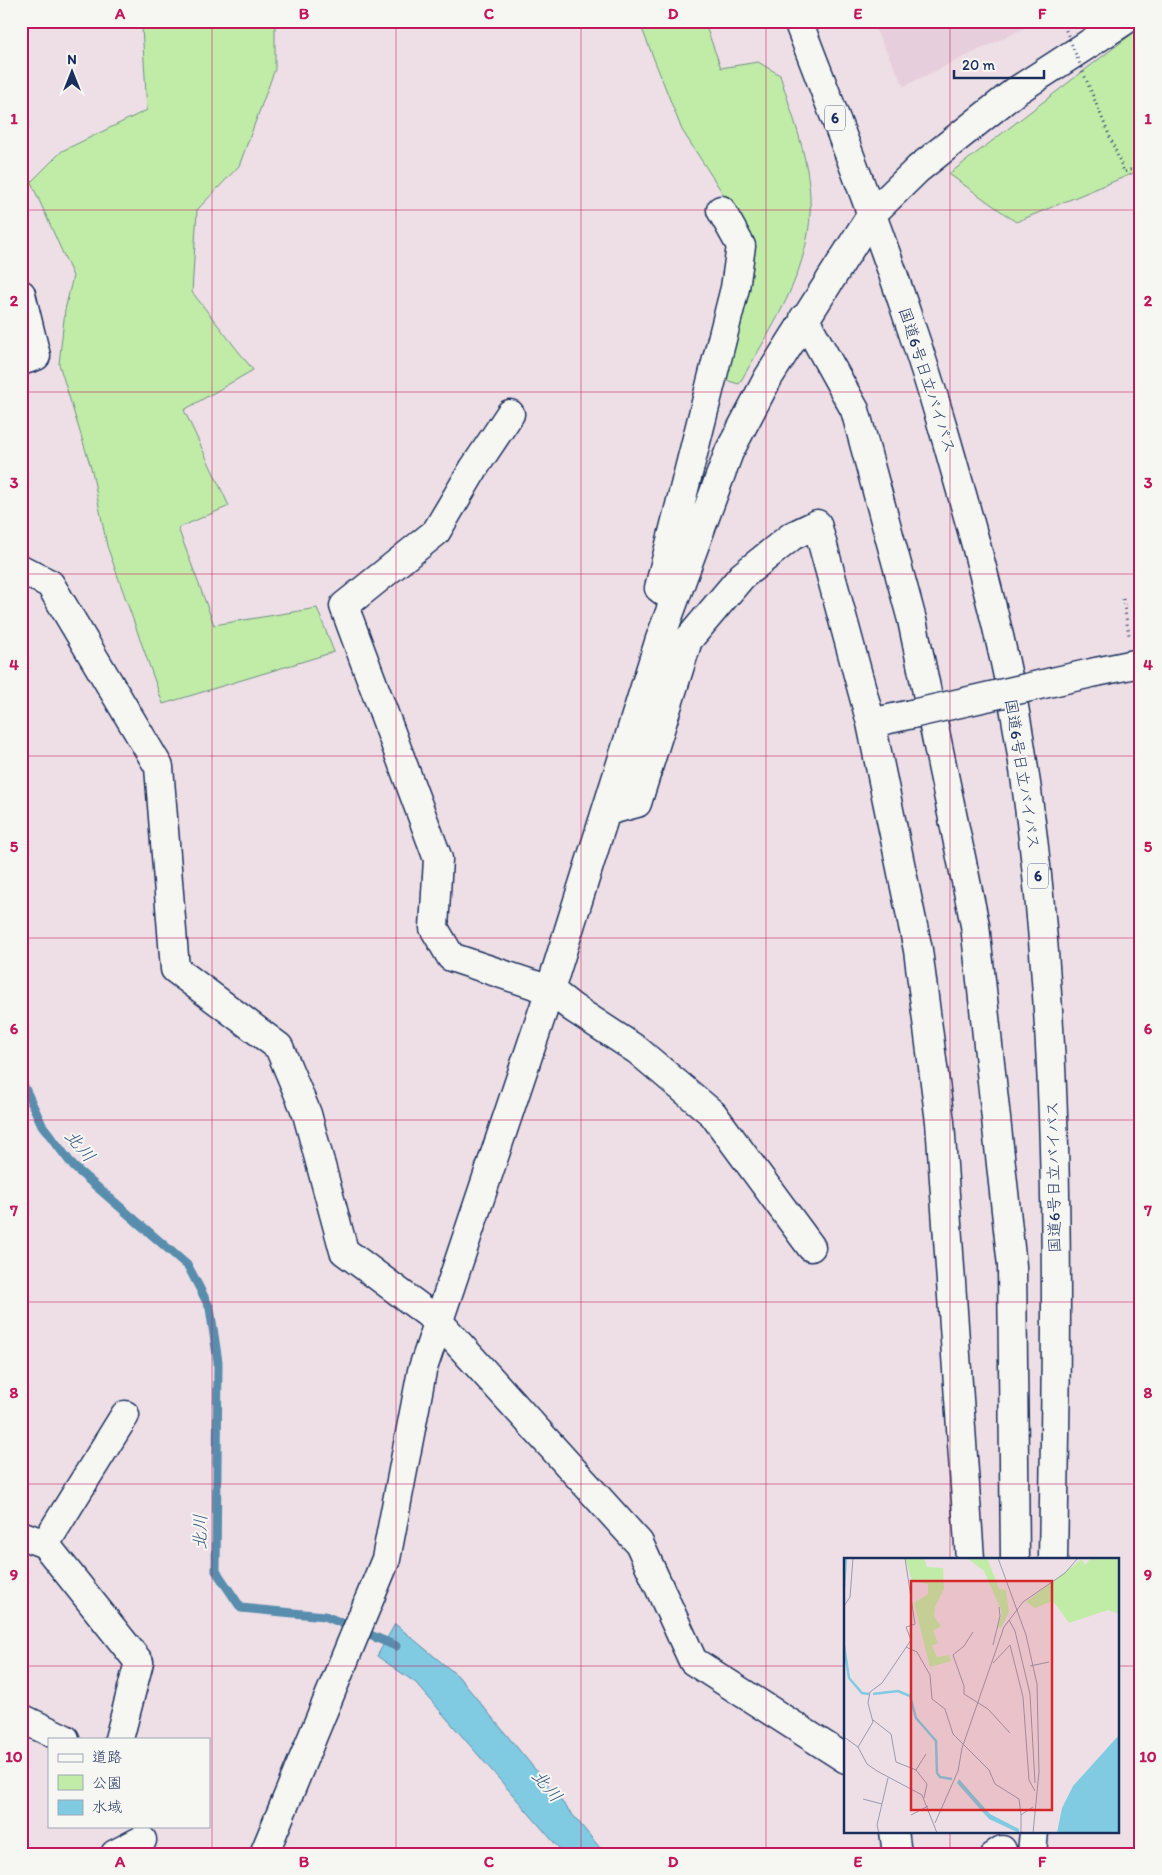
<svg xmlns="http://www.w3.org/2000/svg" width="1162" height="1875" font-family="Itim,'Klee One',sans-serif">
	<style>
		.built { fill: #e7cedc }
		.green { fill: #c1eca8; stroke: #6e8e83 }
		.water { fill: #81cbe2; stroke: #588dad }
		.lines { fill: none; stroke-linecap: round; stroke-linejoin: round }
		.stream { stroke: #588dad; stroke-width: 9 }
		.minor-casing { stroke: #1b2f5e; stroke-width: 31 }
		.highway-casing { stroke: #1b2f5e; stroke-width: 31 }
		.path { stroke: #1b2f5e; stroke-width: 3; stroke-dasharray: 1 4; stroke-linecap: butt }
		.minor { stroke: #f6f6f2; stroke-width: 28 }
		.highway { stroke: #f6f6f2; stroke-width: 28 }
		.minor-bridge-casing { stroke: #1b2f5e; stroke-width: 31; stroke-linecap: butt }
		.path-bridge { stroke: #1b2f5e; stroke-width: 3; stroke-dasharray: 1 4; stroke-linecap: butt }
		.minor-bridge { stroke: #f6f6f2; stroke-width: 28 }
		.grid { fill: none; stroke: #c2185b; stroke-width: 1; stroke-opacity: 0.55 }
		.labels { text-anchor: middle; stroke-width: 4; stroke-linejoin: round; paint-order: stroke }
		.shield { fill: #f6f6f2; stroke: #5d6b8a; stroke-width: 1 }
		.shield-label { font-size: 15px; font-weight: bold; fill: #1b2f5e }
		.street-label { font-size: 16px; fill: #1b2f5e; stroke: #f6f6f2 }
		.water-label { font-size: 18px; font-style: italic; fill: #34567f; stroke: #f6f6f2 }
		.inset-river { fill: none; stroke: #81cbe2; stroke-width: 2.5 }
		.inset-road { fill: none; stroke: #9999af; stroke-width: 1 }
		.view { fill: #d62828; fill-opacity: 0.15; stroke: #d62828; stroke-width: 2.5 }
		.inset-edge { fill: none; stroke: #1b2f5e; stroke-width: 2.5 }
		.neatline { fill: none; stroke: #c2185b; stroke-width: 2 }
		.grid-label { font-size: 16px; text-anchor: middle; font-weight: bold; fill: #c2185b }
	</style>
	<rect width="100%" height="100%" fill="#eddfe5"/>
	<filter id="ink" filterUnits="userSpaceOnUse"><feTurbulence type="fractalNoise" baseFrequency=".02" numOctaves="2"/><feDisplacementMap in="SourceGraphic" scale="10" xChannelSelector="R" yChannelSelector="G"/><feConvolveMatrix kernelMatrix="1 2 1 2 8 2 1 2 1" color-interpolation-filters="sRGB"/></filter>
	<g filter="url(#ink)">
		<path class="built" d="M871 21H1039L904 86Z"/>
		<path class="green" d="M114 21H275V69L239 166 197 210 192 292 253 370 184 410 229 506 178 528 214 625 317 608 334 652 163 704 107 546 92 471 59 364 65 310 73 276 31 182 62 151 147 110 142 27Z
			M639 21H704L721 68 758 62 780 75C792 115 808 155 810 197 814 266 772 327 739 384L718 378 731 206 682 130Z
			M1141 27V170L1016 222 949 174Z"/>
		<path class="water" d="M395 1624 458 1676 605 1854H564L416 1683 377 1656Z"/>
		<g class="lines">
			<path class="stream" d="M21 1080 42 1125 74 1167 188 1266 210 1308 218 1362 216 1571 241 1608 325 1616 396 1646"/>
			<defs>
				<path id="minor" d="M21 294 36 356 21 361
					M804 318 855 410 912 620 975 925 1012 1266 1015 1559
					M510 414 474 468 436 532 344 606 438 859 434 928 451 957 550 990 573 1008 637 1050 713 1114 811 1247
					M21 569 50 584 159 767 175 969 279 1047 307 1114 344 1251 438 1321 639 1543 693 1661 846 1759
					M672 598 659 588 735 288 741 246 721 210
					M1096 672 1135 664
					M871 723 912 714
					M607 811 637 803 688 640 742 576 792 536 817 524 871 723 918 950 940 1122 970 1559
					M21 1535 45 1544
					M21 1718 65 1739
					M119 1739 139 1662 45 1544 125 1415
					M894 1831 897 1854
					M115 1854 142 1840
					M264 1854 386 1559 422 1371 550 990 660 639 729 452 768 378 872 214 918 169 1016 91 1124 21
					M996 1854 1002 1850"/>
				<path id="highway" d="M798 21C836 120 875 218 908 318 934 393 955 469 976 545 992 606 1008 668 1018 730 1062 1002 1058 1284 1053 1559
					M1032 1854 1034 1831"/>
			</defs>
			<use href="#minor" class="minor-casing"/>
			<use href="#highway" class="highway-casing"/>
			<path class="path" d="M1119 159 1124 172 1141 166
				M1123 599 1129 635"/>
			<use href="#minor" class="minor"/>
			<use href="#highway" class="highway"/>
			<defs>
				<path id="minor-bridge" d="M912 714 1096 672"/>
			</defs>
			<use href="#minor-bridge" class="minor-bridge-casing"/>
			<path class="path-bridge" d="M1062 21 1119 159"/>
			<use href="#minor-bridge" class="minor-bridge"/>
		</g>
	</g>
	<path class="grid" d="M212 21V1854M396 21V1854M581 21V1854M766 21V1854M950 21V1559M21 210H1141M21 392H1141M21 574H1141M21 756H1141M21 938H1141M21 1120H1141M21 1302H1141M21 1484H1141M21 1666H846M1118 1666H1141M950 1831V1854"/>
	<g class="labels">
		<g class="shield">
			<rect x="825" y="105.5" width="20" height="25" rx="4"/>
			<rect x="1028" y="863.5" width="20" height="25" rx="4"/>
		</g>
		<g class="shield-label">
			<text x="835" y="123">6</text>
			<text x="1038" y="881">6</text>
		</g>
		<g class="street-label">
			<text transform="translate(928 380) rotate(72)" y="6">国道6号日立バイパス</text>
			<text transform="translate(1023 774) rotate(81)" y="6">国道6号日立バイパス</text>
			<text transform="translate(1053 1177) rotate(-91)" y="6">国道6号日立バイパス</text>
		</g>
		<g class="water-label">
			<text transform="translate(80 1146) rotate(50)" y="6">北川</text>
			<text transform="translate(200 1532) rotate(-89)" y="6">北川</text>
			<text transform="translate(547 1786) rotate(50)" y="6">北川</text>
		</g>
	</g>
	<g transform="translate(844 1558)">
		<rect width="275" height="275" fill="#eddfe5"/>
		<path d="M61 0H80L83 9 99 10 100 31 91 49 90 58 97 68 89 73 94 85 88 88 93 99 105 97 107 103 86 109 70 45 84 36V26L68 23ZM123 0H143L155 31 162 32 165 54 157 70 154 69 158 54 140 13ZM247 0H275V56L264 52 225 65 209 43 191 50 182 44 238 1 241 7Z" fill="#c1eca8"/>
		<path d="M275 177V275H213L218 250 229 228ZM115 221 146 256 175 271V275L145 261 113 225Z" fill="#81cbe2"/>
		<path class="inset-river" d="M0 29 2 0M0 88 5 120 18 135 25 136M29 136 54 133 66 138 72 160 92 183 93 215 96 219 108 221"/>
		<path class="inset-road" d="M154 0 182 77 193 126 195 214 189 275M0 48 6 39 9 0M165 62 171 73 186 136 191 225M129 74 120 88 109 97 120 128V136L144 151 166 175M149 87 156 58 155 49M62 89 73 94 86 117 88 141 101 151 109 176 145 212 151 226 175 241 177 257 189 249M149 105 166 87 179 139 185 222 191 233M186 108 205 104M29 162 47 176 52 204 72 212M0 179 14 189 23 206 33 213 78 237 93 275M14 189 29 164 24 145 26 134 38 125 67 82 62 69 71 66 61 0M80 240 83 226 72 212 82 196M19 241 38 246M67 257 84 248M91 265 114 213 118 190 160 69 179 44 221 15 234 0M35 275 33 267 44 220M177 275V257"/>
		<path class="view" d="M67 23H208V252H67Z"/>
		<rect width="275" height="275" class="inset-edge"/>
	</g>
	<rect width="1162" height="1875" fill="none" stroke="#f6f6f2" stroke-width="55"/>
	<rect x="48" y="1738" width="162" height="90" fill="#f6f6f2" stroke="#9ea6b7"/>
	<rect x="58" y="1754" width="25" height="8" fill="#f6f6f2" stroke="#9ea6b7"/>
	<text x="92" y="1762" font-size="15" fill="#1b2f5e">道路</text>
	<rect x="58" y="1775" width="25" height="15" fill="#c1eca8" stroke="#9ea6b7"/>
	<text x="92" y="1788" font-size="15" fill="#1b2f5e">公園</text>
	<rect x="58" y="1800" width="25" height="15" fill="#81cbe2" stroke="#9ea6b7"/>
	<text x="92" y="1812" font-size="15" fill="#1b2f5e">水域</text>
	<g transform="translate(72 72)" stroke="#f6f6f2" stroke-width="4" paint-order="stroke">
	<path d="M0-4L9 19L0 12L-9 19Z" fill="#1b2f5e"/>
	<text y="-8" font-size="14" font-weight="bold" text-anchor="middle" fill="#1b2f5e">N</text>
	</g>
	<path d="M954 70v8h90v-8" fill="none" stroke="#1b2f5e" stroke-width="2.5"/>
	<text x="962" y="70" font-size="15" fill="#1b2f5e" stroke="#f6f6f2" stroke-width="4" paint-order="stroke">20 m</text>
	<rect x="28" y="28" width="1106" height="1820" class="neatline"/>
	<g class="grid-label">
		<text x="120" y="19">A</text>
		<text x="304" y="19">B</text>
		<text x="489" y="19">C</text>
		<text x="673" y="19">D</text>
		<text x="858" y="19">E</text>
		<text x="1042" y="19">F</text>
		<text x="14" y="124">1</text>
		<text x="1148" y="124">1</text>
		<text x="14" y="306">2</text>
		<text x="1148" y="306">2</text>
		<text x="14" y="488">3</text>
		<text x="1148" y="488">3</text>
		<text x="14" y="670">4</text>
		<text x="1148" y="670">4</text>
		<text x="14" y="852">5</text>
		<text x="1148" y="852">5</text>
		<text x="14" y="1034">6</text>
		<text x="1148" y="1034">6</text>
		<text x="14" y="1216">7</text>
		<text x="1148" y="1216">7</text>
		<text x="14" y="1398">8</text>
		<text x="1148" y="1398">8</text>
		<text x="14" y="1580">9</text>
		<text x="1148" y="1580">9</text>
		<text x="14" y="1762">10</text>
		<text x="1148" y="1762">10</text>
		<text x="120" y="1867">A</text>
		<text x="304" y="1867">B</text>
		<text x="489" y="1867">C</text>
		<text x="673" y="1867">D</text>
		<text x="858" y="1867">E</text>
		<text x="1042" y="1867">F</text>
	</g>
</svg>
